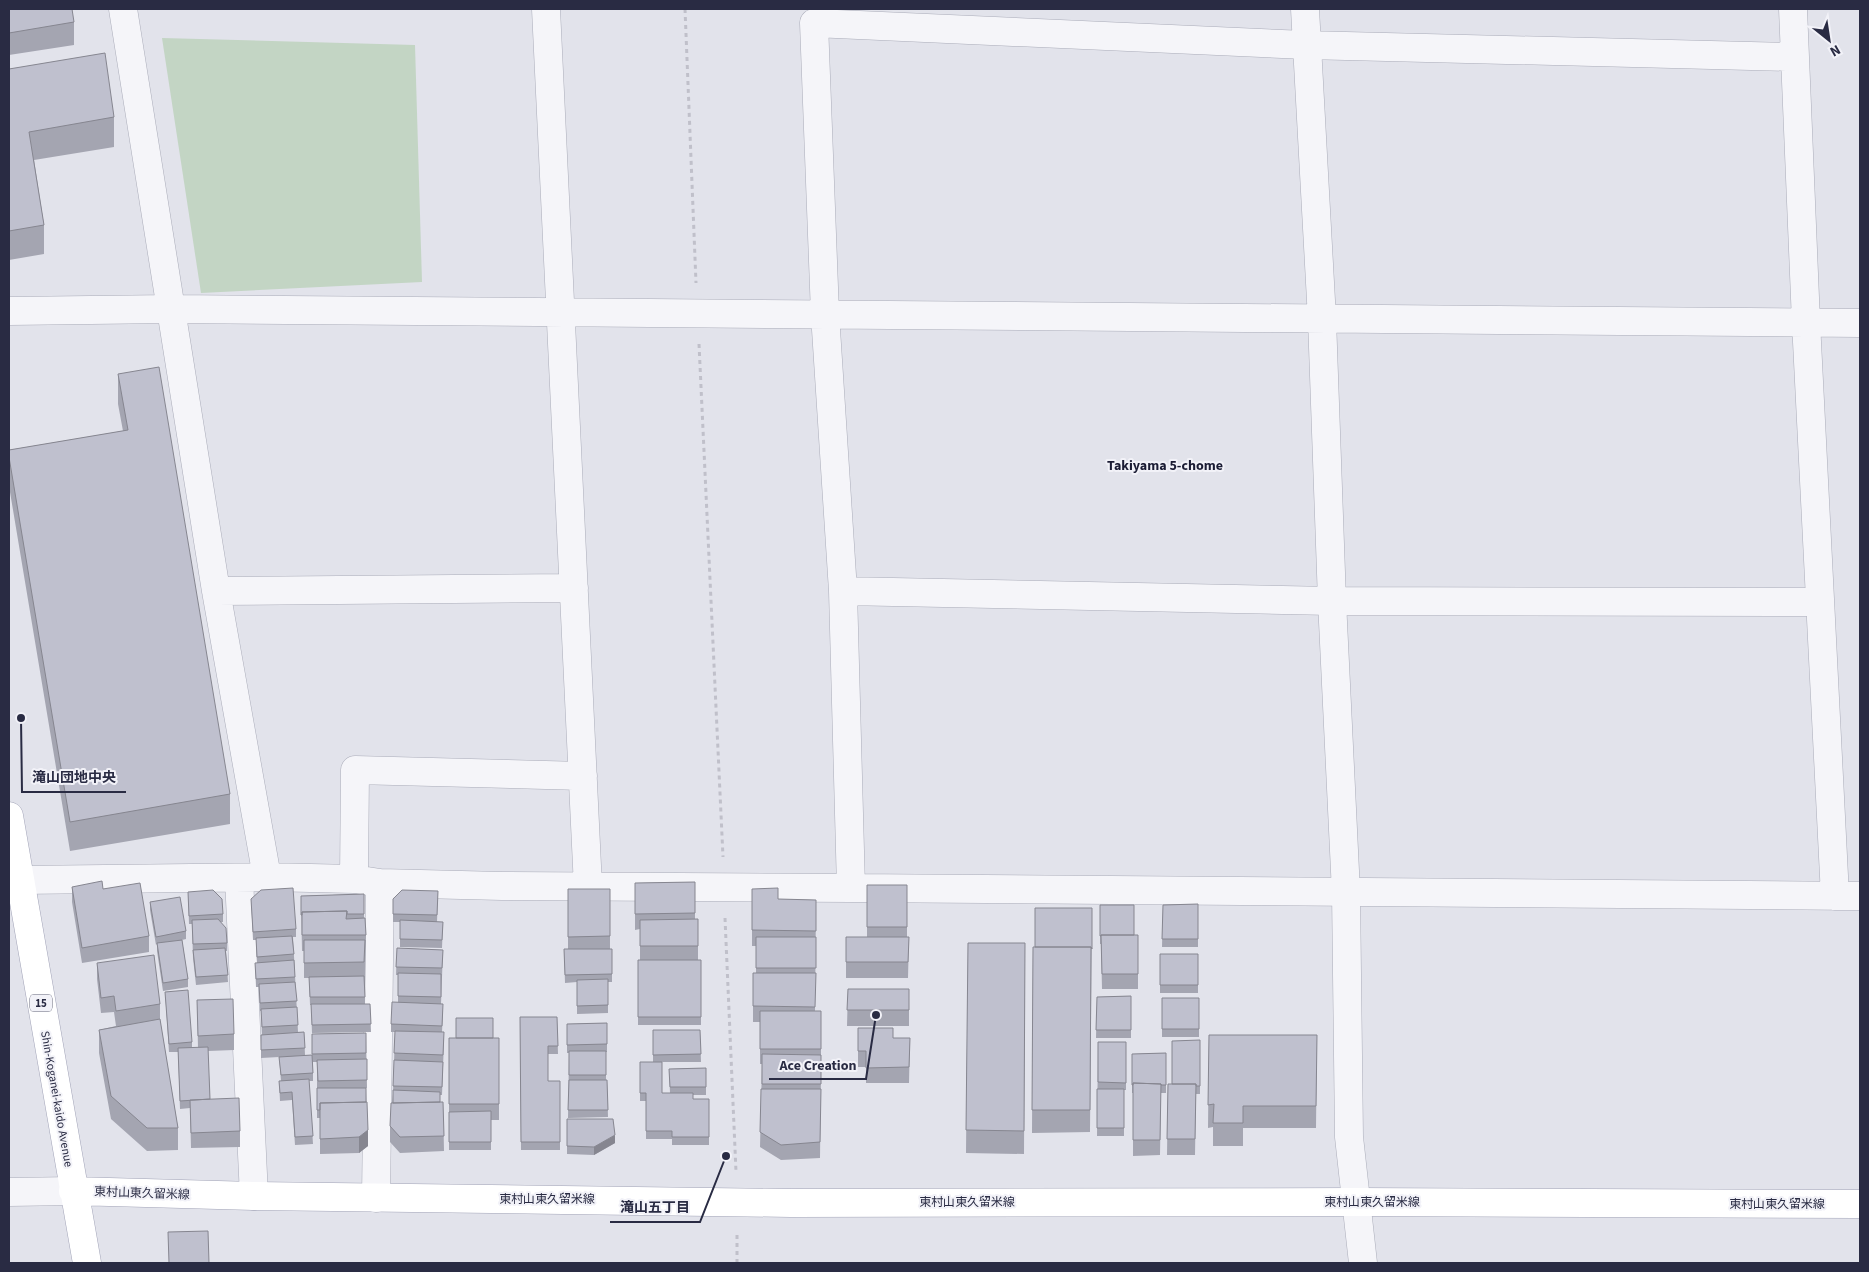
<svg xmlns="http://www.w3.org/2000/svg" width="1869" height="1272" font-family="'Source Sans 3','Noto Sans JP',sans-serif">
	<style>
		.green { fill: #c3d5c4 }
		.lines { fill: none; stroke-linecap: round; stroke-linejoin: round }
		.minor-casing { stroke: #aaacb9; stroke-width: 29 }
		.major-casing { stroke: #a1a3b7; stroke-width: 29 }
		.path { stroke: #c0c0ca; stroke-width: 3; stroke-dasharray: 4 4; stroke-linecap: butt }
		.minor { stroke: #f5f5f9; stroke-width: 28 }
		.major { stroke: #fff; stroke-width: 28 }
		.wall { fill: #a4a5b1 }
		.shaded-wall { fill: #868690 }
		.building { fill: #bfc0ce; stroke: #868690 }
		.labels { text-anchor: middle; stroke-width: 4; stroke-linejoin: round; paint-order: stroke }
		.shield { fill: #f2f2f8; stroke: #656779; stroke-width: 1 }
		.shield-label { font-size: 11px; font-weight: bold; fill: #292b43 }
		.street-label { font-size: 12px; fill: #292b43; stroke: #f2f2f8 }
		.neighbourhood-label { font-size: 14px; font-weight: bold; fill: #1b1c34; stroke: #f2f2f8 }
		.leader { fill: none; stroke: #292b43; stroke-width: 2 }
		.callout-dot { fill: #292b43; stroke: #f2f2f8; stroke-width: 2 }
		.callout-label { font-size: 14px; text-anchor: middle; font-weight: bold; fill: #292b43; stroke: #f2f2f8; stroke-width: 4; stroke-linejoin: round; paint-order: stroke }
	</style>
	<rect width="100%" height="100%" fill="#e2e3eb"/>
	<path class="green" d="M162 38 415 45 422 282 201 293Z"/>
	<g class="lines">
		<defs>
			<path id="minor" d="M123 9 216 591 267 877
				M546 9 588 887
				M1305 9 1322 319 1332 601 1346 892 1349 1137 1363 1263
				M1793 9 1806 322 1835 896
				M1795 57 1306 45 814 23 825 314 843 591 851 888 1860 896
				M9 311 171 309 1860 323
				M216 591 574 588
				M843 591 1332 601 1820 602
				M239 878 254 1196
				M354 879 355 770 583 776
				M19 880 267 877 354 879 380 883 502 886 851 888
				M9 1192 73 1191
				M376 1198 380 883"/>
			<path id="major" d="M9 816 87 1263
				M73 1191 254 1196 791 1203 1356 1202 1860 1204"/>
		</defs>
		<use href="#minor" class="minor-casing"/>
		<use href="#major" class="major-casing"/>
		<path class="path" d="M685 9 696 283
			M699 344 723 857
			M725 918 736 1172
			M737 1263V1233"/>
		<use href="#minor" class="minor"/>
		<use href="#major" class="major"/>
	</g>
	<path class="wall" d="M9 9 74 22V45L9 55Z
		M9 69 114 117V147L34 160 44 225V254L9 260Z
		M118 374 230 794V824L70 851 9 486V450L123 431 118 404Z
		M695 882V919H698V960H701V1025H638V960H640V929L635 930V883Z
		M867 885H907V937H909L908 978H846V937H867Z
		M72 887 103 889 149 936V952L82 963 72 902Z
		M568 889H610V949H612V982H608V1013L577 1014V982L565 983 564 949H568Z
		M752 889 778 899 816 900 815 1011H821V1071L820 1158 781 1160 760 1147 762 1064H760V1022H753V973H756V946H752Z
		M438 891 437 922H443L442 948 400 947V922H393V899Z
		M188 892 223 914V922H221L227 943V951H226L228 982 196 985 193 958 192 924H189Z
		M364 894V918L366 935 365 1004H370L371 1032 312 1033 311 1005H310L309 978H304V951H302L301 896Z
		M251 899 296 929V937H293L298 1032H304L305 1055H312V1034L366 1033 367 1088H366L368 1146 359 1153 320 1154V1118H317V1062H313V1081H309L313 1144 295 1145 292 1100 280 1101 279 1081H281L279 1057 261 1058V1035H262L261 1011H260L259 987H256L255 963H257L256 940H253Z
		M150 902 186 931V939L182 940 188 979V987L163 991 157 951V944L156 945 150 910Z
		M1198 904V947H1162L1163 905Z
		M1100 905 1134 935H1138V989H1102L1101 944H1100Z
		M1092 908 1090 1132 1032 1133 1033 947H1035Z
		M968 943H1025L1024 1154 966 1153Z
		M397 948 443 950 441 1004 443 1012 442 1032 444 1040 442 1095H440V1102H443L444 1151 400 1153 390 1142V1126L393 1094 395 1032H391V1024L398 1002V975H396Z
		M1160 954H1198V993H1160Z
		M97 963 160 1004V1020L178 1128V1150L147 1151 111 1119 99 1053V1030L116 1026 114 1012 101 1013 97 979Z
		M848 989H909V1026H847Z
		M165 992 192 1042V1048H198L197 1000 234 1034V1050L208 1051 210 1099 240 1131V1147L191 1148 190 1108 180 1109 178 1052H169Z
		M1131 996V1038H1096L1097 997Z
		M1162 998H1199V1037H1162Z
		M520 1017H557L558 1054H548V1081H560V1150H521Z
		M607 1023V1052H606V1080H607L608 1117 568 1118 569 1053H567V1024Z
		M858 1028 893 1038H910L909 1083H866V1067H858Z
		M653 1030H700L701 1062H662V1093H670L669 1069 706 1068V1095H693V1099H709V1145H672V1139H646V1101H640V1062H653Z
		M1209 1035H1317L1316 1128H1243V1146H1213V1127L1208 1128Z
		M449 1038H499V1120H491V1150H449Z
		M1200 1040V1094H1196L1195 1155H1167L1168 1084H1172Z
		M1098 1042H1126V1090H1124V1136H1097Z
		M1166 1053V1093H1161L1160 1155 1133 1156V1093H1132V1054Z
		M567 1119 615 1143 594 1155 567 1154Z"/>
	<path class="shaded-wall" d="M368 1130V1146L359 1153V1137Z
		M615 1135V1143L594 1155V1147Z"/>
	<path class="building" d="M9 9H72L74 22 9 33Z
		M105 53 114 117 29 132 44 225 9 231V69Z
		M159 367 230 794 70 822 9 457V450L128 430 118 374Z
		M102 881 103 889 140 883 149 936 82 948 72 887Z
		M695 882V913L635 914V883Z
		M867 885H907V927H867Z
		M293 888 296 929 253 932 251 899 261 890Z
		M778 888V899L816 900V931L752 930V889Z
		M568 889H610V936L568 937Z
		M213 890 222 899 223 914 189 916 188 892Z
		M402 890 438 891 437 915 393 914V899Z
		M364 894V914H347V911L302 912V915H301V896Z
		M180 897 186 931 156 937 150 902Z
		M1198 904V939H1162L1163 905Z
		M1100 905H1134V935H1101V936H1100Z
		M1035 908H1092V949L1091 947H1035Z
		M347 911 346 919 365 918 366 935H302V912Z
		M218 919 226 928 227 943 193 944 192 920Z
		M698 919V946H640V920Z
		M400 920 443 922 442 940 400 939Z
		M1101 935H1138V974H1102Z
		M292 936 294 954 257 957 256 938Z
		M756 937H816V968H756Z
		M846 937H909L908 962H846Z
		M182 940 188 979 163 983 157 943Z
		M304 940H365L364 962 304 963Z
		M968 943H1025L1024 1131 966 1130Z
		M1033 947H1091L1090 1110H1032Z
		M225 948 228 975 196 977 193 950Z
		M397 948 443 950 442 968 396 967Z
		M564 949H612V974L565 975Z
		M1160 954H1198V985H1160Z
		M154 955 160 1004 116 1011 114 996 101 998 97 963Z
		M294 960 295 977 256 979 255 963Z
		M638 960H701V1017H638Z
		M398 973 441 974V997L398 996Z
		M753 973H816L815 1007 753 1006Z
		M364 976 365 997H310L309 977Z
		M608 979V1005L577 1006V980Z
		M295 982 297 1001 260 1003 259 984Z
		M848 989H909V1010H847Z
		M188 990 192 1042 169 1044 165 992Z
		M1131 996V1030H1096L1097 997Z
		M1162 998H1199V1029H1162Z
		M233 999 234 1034 198 1036 197 1000Z
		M392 1002 443 1004 442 1026 391 1024Z
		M311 1004H370L371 1024 312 1025Z
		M297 1007 298 1025 262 1027 261 1009Z
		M760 1011H821V1049H760Z
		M520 1017H557L558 1046H548V1081H560V1142H521Z
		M456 1018H493V1038H456Z
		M160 1019 178 1128H147L111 1096 99 1030Z
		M607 1023V1044L567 1045V1024Z
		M858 1028H893V1038H910L909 1067 866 1068V1051H858Z
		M653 1030H700L701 1054 653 1055Z
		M395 1031 444 1032 443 1055 394 1053Z
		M304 1032 305 1048 261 1050V1035Z
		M366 1033V1053L312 1054V1034Z
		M1209 1035H1317L1316 1106H1243V1123H1213L1214 1104 1208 1105Z
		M449 1038H499V1104H449Z
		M1200 1040V1086H1196V1084H1172V1041Z
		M1098 1042H1126V1083L1098 1082Z
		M208 1047 210 1099 180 1101 178 1048Z
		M569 1051H606V1075H569Z
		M1166 1053V1085H1161V1084L1133 1083V1085H1132V1054Z
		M762 1054 821 1055V1084H762Z
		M312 1055 313 1073 281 1075 279 1057Z
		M367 1059V1080L318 1081 317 1060Z
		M394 1060 443 1062 442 1087 393 1086Z
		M640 1062H662V1093H693V1099H709V1137H672V1131H646V1093H640Z
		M706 1068V1087H670L669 1069Z
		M309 1079 313 1136 295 1137 292 1092 280 1093 279 1081Z
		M569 1080H607L608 1110H568Z
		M1133 1083 1161 1084 1160 1140H1133Z
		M1168 1084H1196L1195 1139H1167Z
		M317 1088H366V1102L320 1103V1110H317Z
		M761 1089H821L820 1142 781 1145 760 1132Z
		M1097 1089H1124V1128H1097Z
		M393 1090 440 1092V1102L393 1103Z
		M239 1098 240 1131 191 1133 190 1100Z
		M367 1102 368 1130 359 1137 320 1139V1103Z
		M443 1102 444 1136 400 1137 390 1126 391 1103Z
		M491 1111V1142H449V1112Z
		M567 1119H613L615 1135 594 1147 567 1146Z
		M208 1231 209 1263H169L168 1232Z"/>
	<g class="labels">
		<rect class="shield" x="30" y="994.5" width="22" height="17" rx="4"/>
		<g class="shield-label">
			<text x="41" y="1007">15</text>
		</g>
		<g class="street-label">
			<text transform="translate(57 1099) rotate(80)" y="4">Shin-Koganei-kaido Avenue</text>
			<text transform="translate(142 1193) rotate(2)" y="4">東村山東久留米線</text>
			<text x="547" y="1203">東村山東久留米線</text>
			<text x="967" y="1206">東村山東久留米線</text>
			<text x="1372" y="1206">東村山東久留米線</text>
			<text x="1777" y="1208">東村山東久留米線</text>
		</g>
		<g class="neighbourhood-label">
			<text x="1165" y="470">Takiyama 5-chome</text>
		</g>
	</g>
	<path class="leader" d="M21 718L22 792H126M876 1015L866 1079H769M726 1156L700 1222H610"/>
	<g class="callout-dot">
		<circle cx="21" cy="718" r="5"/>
		<circle cx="876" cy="1015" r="5"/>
		<circle cx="726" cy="1156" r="5"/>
	</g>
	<g class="callout-label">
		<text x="74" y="782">滝山団地中央</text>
		<text x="818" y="1070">Ace Creation</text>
		<text x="655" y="1212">滝山五丁目</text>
	</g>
	<rect width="1869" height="1272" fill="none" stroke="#292b43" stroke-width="20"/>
	<g transform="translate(1829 40) rotate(150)" stroke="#f2f2f8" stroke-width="4" paint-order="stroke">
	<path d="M0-4L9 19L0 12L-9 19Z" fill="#292b43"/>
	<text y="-8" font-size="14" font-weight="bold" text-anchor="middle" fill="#292b43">N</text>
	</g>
</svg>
